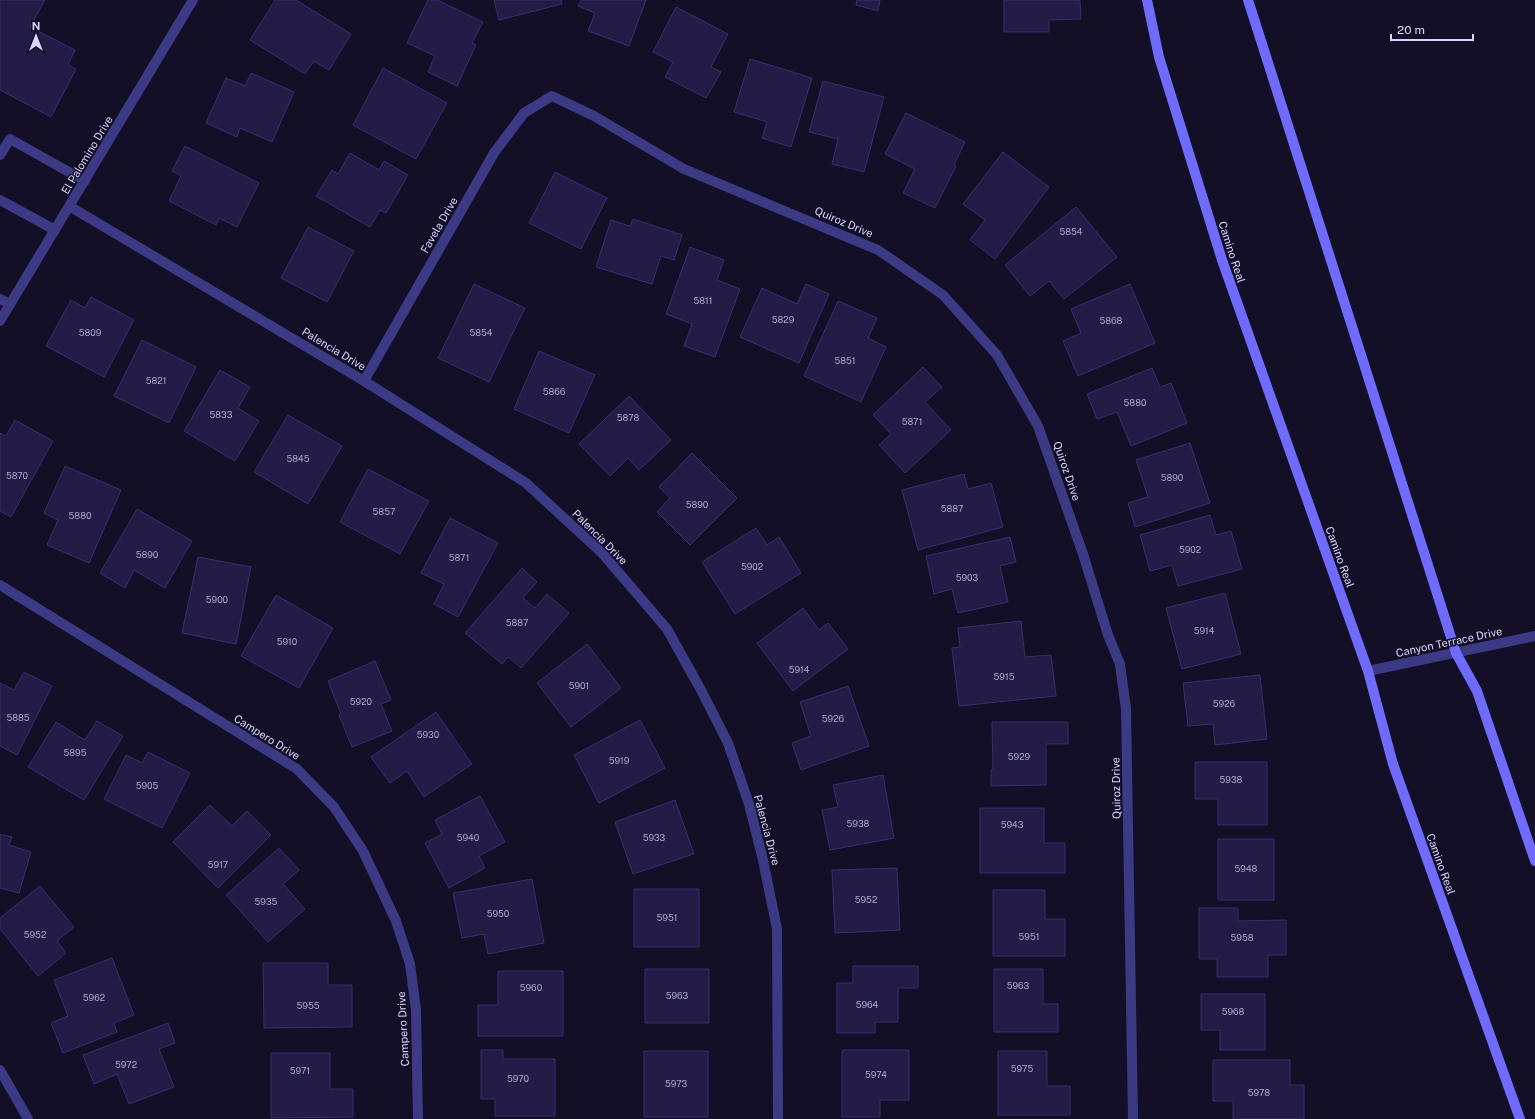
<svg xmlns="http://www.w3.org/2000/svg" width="1535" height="1119" font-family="'Public Sans',sans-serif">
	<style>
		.building { fill: #241b47; stroke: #3b2d73 }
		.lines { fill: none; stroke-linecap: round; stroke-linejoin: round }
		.lane { stroke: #3d3a85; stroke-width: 10 }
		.street { stroke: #3d3a85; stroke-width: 10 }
		.secondary { stroke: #6f6bff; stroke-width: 10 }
		.labels { text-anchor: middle; stroke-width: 3; stroke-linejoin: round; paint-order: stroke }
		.number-label { font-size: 9px; fill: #aca6d1 }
		.street-label { font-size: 11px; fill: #d9d4ff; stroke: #130f26 }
	</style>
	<rect width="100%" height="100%" fill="#130f26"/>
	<path class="building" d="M0 0H45L30 27 75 50 68 65 76 69 51 117 0 90Z
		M275 0H296L351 34 329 70 314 61 305 74 250 40Z
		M428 0H437L483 22 472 43 476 45 457 86 428 72 435 56 407 43Z
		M494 0H561L562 4 499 20Z
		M581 0H646L629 46 588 31 595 13 578 6Z
		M857 0H880L878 11 856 5Z
		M1004 0H1080L1081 19 1049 20V32H1004Z
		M676 7 728 34 711 67 721 72 706 98 665 77 673 62 653 52Z
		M750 59 812 78 791 147 762 138 767 122 734 112Z
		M383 68 447 103 416 159 353 125Z
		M251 73 294 92 272 142 240 128 237 137 206 123 226 78 245 86Z
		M823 81 884 97 864 172 832 164 838 139 809 132Z
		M906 113 965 142 954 165 956 166 935 208 903 193 915 169 885 154Z
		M185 146 259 183 237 227 219 218 216 225 169 201 181 176 172 171Z
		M1003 152 1049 187 995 259 970 240 985 220 963 204Z
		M350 153 379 170 384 161 408 175 386 213 380 210 370 227 316 196 332 170 338 174Z
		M555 172 607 198 581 249 529 223Z
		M1076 207 1117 257 1064 299 1049 281 1030 296 1005 265Z
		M633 219 682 235 674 260 661 256 652 284 596 267 611 220 630 226Z
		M308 227 354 251 327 302 281 278Z
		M690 247 724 260 717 280 740 289 715 357 684 346 692 324 666 314Z
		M474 284 525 308 489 382 438 358Z
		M806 284 829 294 799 363 740 337 762 288 797 304Z
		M1130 284 1155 343 1078 376 1063 341 1081 333 1071 309Z
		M91 297 134 320 104 377 46 346 71 300 85 308Z
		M838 301 877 318 868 338 886 347 861 402 804 376Z
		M142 340 196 367 169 423 114 396Z
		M539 351 595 375 569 433 514 409Z
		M923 367 942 387 925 402 951 430 905 473 879 445 891 434 873 415Z
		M1152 368 1160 387 1171 383 1187 423 1131 446 1117 412 1097 419 1087 394Z
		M220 370 250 387 238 408 259 421 235 461 184 431Z
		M629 396 671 440 639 470 628 458 610 476 579 444Z
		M288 415 342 446 308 504 254 472Z
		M15 420 53 441 11 517 0 511V433L6 436Z
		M1190 443 1210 503 1135 527 1128 503 1148 497 1136 460Z
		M692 453 737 498 690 545 657 512 670 498 659 487Z
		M65 466 121 490 89 563 47 545 58 520 44 513Z
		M368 469 429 501 400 554 340 522Z
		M964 474 968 489 991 483 1003 527 918 550 902 490Z
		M137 509 192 541 165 588 134 570 125 588 100 573Z
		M1210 515 1216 535 1231 531 1242 569 1178 586 1172 565 1150 571 1140 535Z
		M450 518 498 543 458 617 434 604 444 584 421 573Z
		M756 528 767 545 779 537 801 573 735 614 702 562Z
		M1010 537 1016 562 1000 566 1008 602 958 613 952 589 934 594 926 556Z
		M198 557 251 567 236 644 182 633Z
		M522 568 537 582 523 598 535 608 547 594 569 613 521 668 508 657 502 664 465 633Z
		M1225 593 1241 654 1182 669 1166 608Z
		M276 595 333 628 299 688 241 656Z
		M803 608 819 630 828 623 848 649 793 691 757 643Z
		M1021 621 1025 657 1051 655 1056 696 959 706 952 648 960 647 958 628Z
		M587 644 621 688 571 727 537 683Z
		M375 661 391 700 381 704 392 731 352 747 339 715 341 714 328 681Z
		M24 672 52 686 17 755 0 746V683L14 690Z
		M1260 675 1267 739 1215 745 1213 724 1188 726 1183 683Z
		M848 686 869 746 801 770 792 743 811 736 800 702Z
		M436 712 472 764 424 797 407 771 390 783 371 757Z
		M640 720 665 768 599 803 574 755Z
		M97 721 123 736 84 800 28 767 56 722 85 740Z
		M992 722H1068V744H1046V785L991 786V770H993Z
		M148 752 190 773 162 828 104 799 126 755 142 763Z
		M1195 762H1267V825H1218V799H1195Z
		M883 775 894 838 830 850 822 810 838 807 833 785Z
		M480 796 505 842 479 856 485 868 449 888 425 843 442 834 435 820Z
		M675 800 694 854 633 874 615 822Z
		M210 805 232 826 247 811 271 835 218 888 173 842Z
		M980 808H1044V843H1065V873H980Z
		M0 834 12 837 9 845 31 852 19 893 0 888Z
		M1218 839H1274V900H1218Z
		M279 848 299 870 283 884 305 909 268 942 226 895Z
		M897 868 900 930 835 933 832 870Z
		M532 879 544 943 488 954 484 934 462 938 453 893Z
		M40 886 74 927 57 941 66 953 38 976 0 929V918Z
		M634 889H699V947H634Z
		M993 890H1045V919H1065V956H993Z
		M1199 908H1238V921L1286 920V955H1268V977H1217V959H1199Z
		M112 958 134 1015 114 1023 117 1032 63 1053 51 1023 68 1016 54 980Z
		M263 963H328V985H352V1027L264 1028Z
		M853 966H918V988H898V1022H875V1033H837V983H853Z
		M645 969H709V1023H645Z
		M994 969H1043V1004H1058V1032H994Z
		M498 971H563V1036H478V1005H498Z
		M1201 994H1265V1050H1220V1030H1201Z
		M168 1023 175 1043 159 1049 174 1087 129 1104 117 1074 94 1084 83 1055Z
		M481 1050H503V1059H555V1116H495V1099H481Z
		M842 1050H909V1100H880V1117H842Z
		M644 1051H708V1117H644Z
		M998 1051H1047V1086H1070V1115H998Z
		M271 1053H330V1089H353V1117L271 1118Z
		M1213 1060H1290V1085H1304V1119H1233V1101H1213Z"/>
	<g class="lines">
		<path class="lane" d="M0 155 10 139 85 181
			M0 200 55 230
			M0 299 10 304"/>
		<path class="street" d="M69 206 364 381 526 483 602 553 667 629 701 690 728 743 749 804 763 860 777 929 778 1119
			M0 321 193 0
			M364 381 494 153 524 113 552 96 594 116 684 169 878 250 943 295 997 355 1038 426 1083 554 1108 635 1120 664 1126 709 1133 1119
			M0 585 297 769 334 807 363 851 396 921 410 964 416 1010 418 1119
			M1368 671 1535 636
			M0 1070 28 1119"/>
		<path class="secondary" d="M1147 0 1159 57 1222 260 1368 671 1393 764 1520 1119
			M1248 0 1456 653 1477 691 1535 861"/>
	</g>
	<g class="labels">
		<g class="number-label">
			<text x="1071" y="235">5854</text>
			<text x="703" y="304">5811</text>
			<text x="783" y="323">5829</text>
			<text x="1111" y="324">5868</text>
			<text x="90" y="336">5809</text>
			<text x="481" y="336">5854</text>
			<text x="845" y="364">5851</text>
			<text x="156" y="384">5821</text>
			<text x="554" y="395">5866</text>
			<text x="1135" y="406">5880</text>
			<text x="221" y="418">5833</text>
			<text x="628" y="421">5878</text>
			<text x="912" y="425">5871</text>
			<text x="298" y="462">5845</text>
			<text x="17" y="479">5870</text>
			<text x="1172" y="481">5890</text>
			<text x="697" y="508">5890</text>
			<text x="952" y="512">5887</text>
			<text x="384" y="515">5857</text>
			<text x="80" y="519">5880</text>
			<text x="1190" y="553">5902</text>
			<text x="147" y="558">5890</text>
			<text x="459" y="561">5871</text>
			<text x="752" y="570">5902</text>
			<text x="967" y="581">5903</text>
			<text x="217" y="603">5900</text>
			<text x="517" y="626">5887</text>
			<text x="1204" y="634">5914</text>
			<text x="287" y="645">5910</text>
			<text x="799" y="673">5914</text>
			<text x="1004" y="680">5915</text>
			<text x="579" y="689">5901</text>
			<text x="361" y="705">5920</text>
			<text x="1224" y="707">5926</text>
			<text x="18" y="721">5885</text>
			<text x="833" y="722">5926</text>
			<text x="428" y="738">5930</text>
			<text x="75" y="756">5895</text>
			<text x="1019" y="760">5929</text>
			<text x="619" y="764">5919</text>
			<text x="1231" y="783">5938</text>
			<text x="147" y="789">5905</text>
			<text x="858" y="827">5938</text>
			<text x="1012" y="828">5943</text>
			<text x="468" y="841">5940</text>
			<text x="654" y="841">5933</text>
			<text x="218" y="868">5917</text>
			<text x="1246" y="872">5948</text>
			<text x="866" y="903">5952</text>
			<text x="266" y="905">5935</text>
			<text x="498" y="917">5950</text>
			<text x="667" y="921">5951</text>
			<text x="35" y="938">5952</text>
			<text x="1029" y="940">5951</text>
			<text x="1242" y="941">5958</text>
			<text x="1018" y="989">5963</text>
			<text x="531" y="991">5960</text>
			<text x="677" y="999">5963</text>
			<text x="94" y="1001">5962</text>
			<text x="867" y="1008">5964</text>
			<text x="308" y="1009">5955</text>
			<text x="1233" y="1015">5968</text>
			<text x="126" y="1068">5972</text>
			<text x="1022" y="1072">5975</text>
			<text x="300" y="1074">5971</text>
			<text x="876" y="1078">5974</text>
			<text x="518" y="1082">5970</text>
			<text x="676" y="1087">5973</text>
			<text x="1259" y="1096">5978</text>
		</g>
		<g class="street-label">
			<text transform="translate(87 155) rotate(-59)" y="4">El Palomino Drive</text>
			<text transform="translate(844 222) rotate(23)" y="4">Quiroz Drive</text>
			<text transform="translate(439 225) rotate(-60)" y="4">Favela Drive</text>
			<text transform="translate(1232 252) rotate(72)" y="4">Camino Real</text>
			<text transform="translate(334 349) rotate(31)" y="4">Palencia Drive</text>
			<text transform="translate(1067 471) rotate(71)" y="4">Quiroz Drive</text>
			<text transform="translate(600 537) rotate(45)" y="4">Palencia Drive</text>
			<text transform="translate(1340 557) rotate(70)" y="4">Camino Real</text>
			<text transform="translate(1449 642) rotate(-12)" y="4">Canyon Terrace Drive</text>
			<text transform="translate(267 737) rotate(32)" y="4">Campero Drive</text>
			<text transform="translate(1116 788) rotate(-91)" y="4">Quiroz Drive</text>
			<text transform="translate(767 830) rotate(75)" y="4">Palencia Drive</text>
			<text transform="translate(1441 864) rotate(70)" y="4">Camino Real</text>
			<text transform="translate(403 1029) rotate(-93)" y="4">Campero Drive</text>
		</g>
	</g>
	<g transform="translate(36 36)" stroke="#130f26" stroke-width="3" paint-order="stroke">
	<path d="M0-3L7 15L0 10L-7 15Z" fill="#d9d4ff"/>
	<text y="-6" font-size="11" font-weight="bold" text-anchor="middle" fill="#d9d4ff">N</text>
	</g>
	<path d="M1391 34v6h82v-6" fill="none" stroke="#d9d4ff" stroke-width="2"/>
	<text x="1397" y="34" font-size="12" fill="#d9d4ff" stroke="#130f26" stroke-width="3" paint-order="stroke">20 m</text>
</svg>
